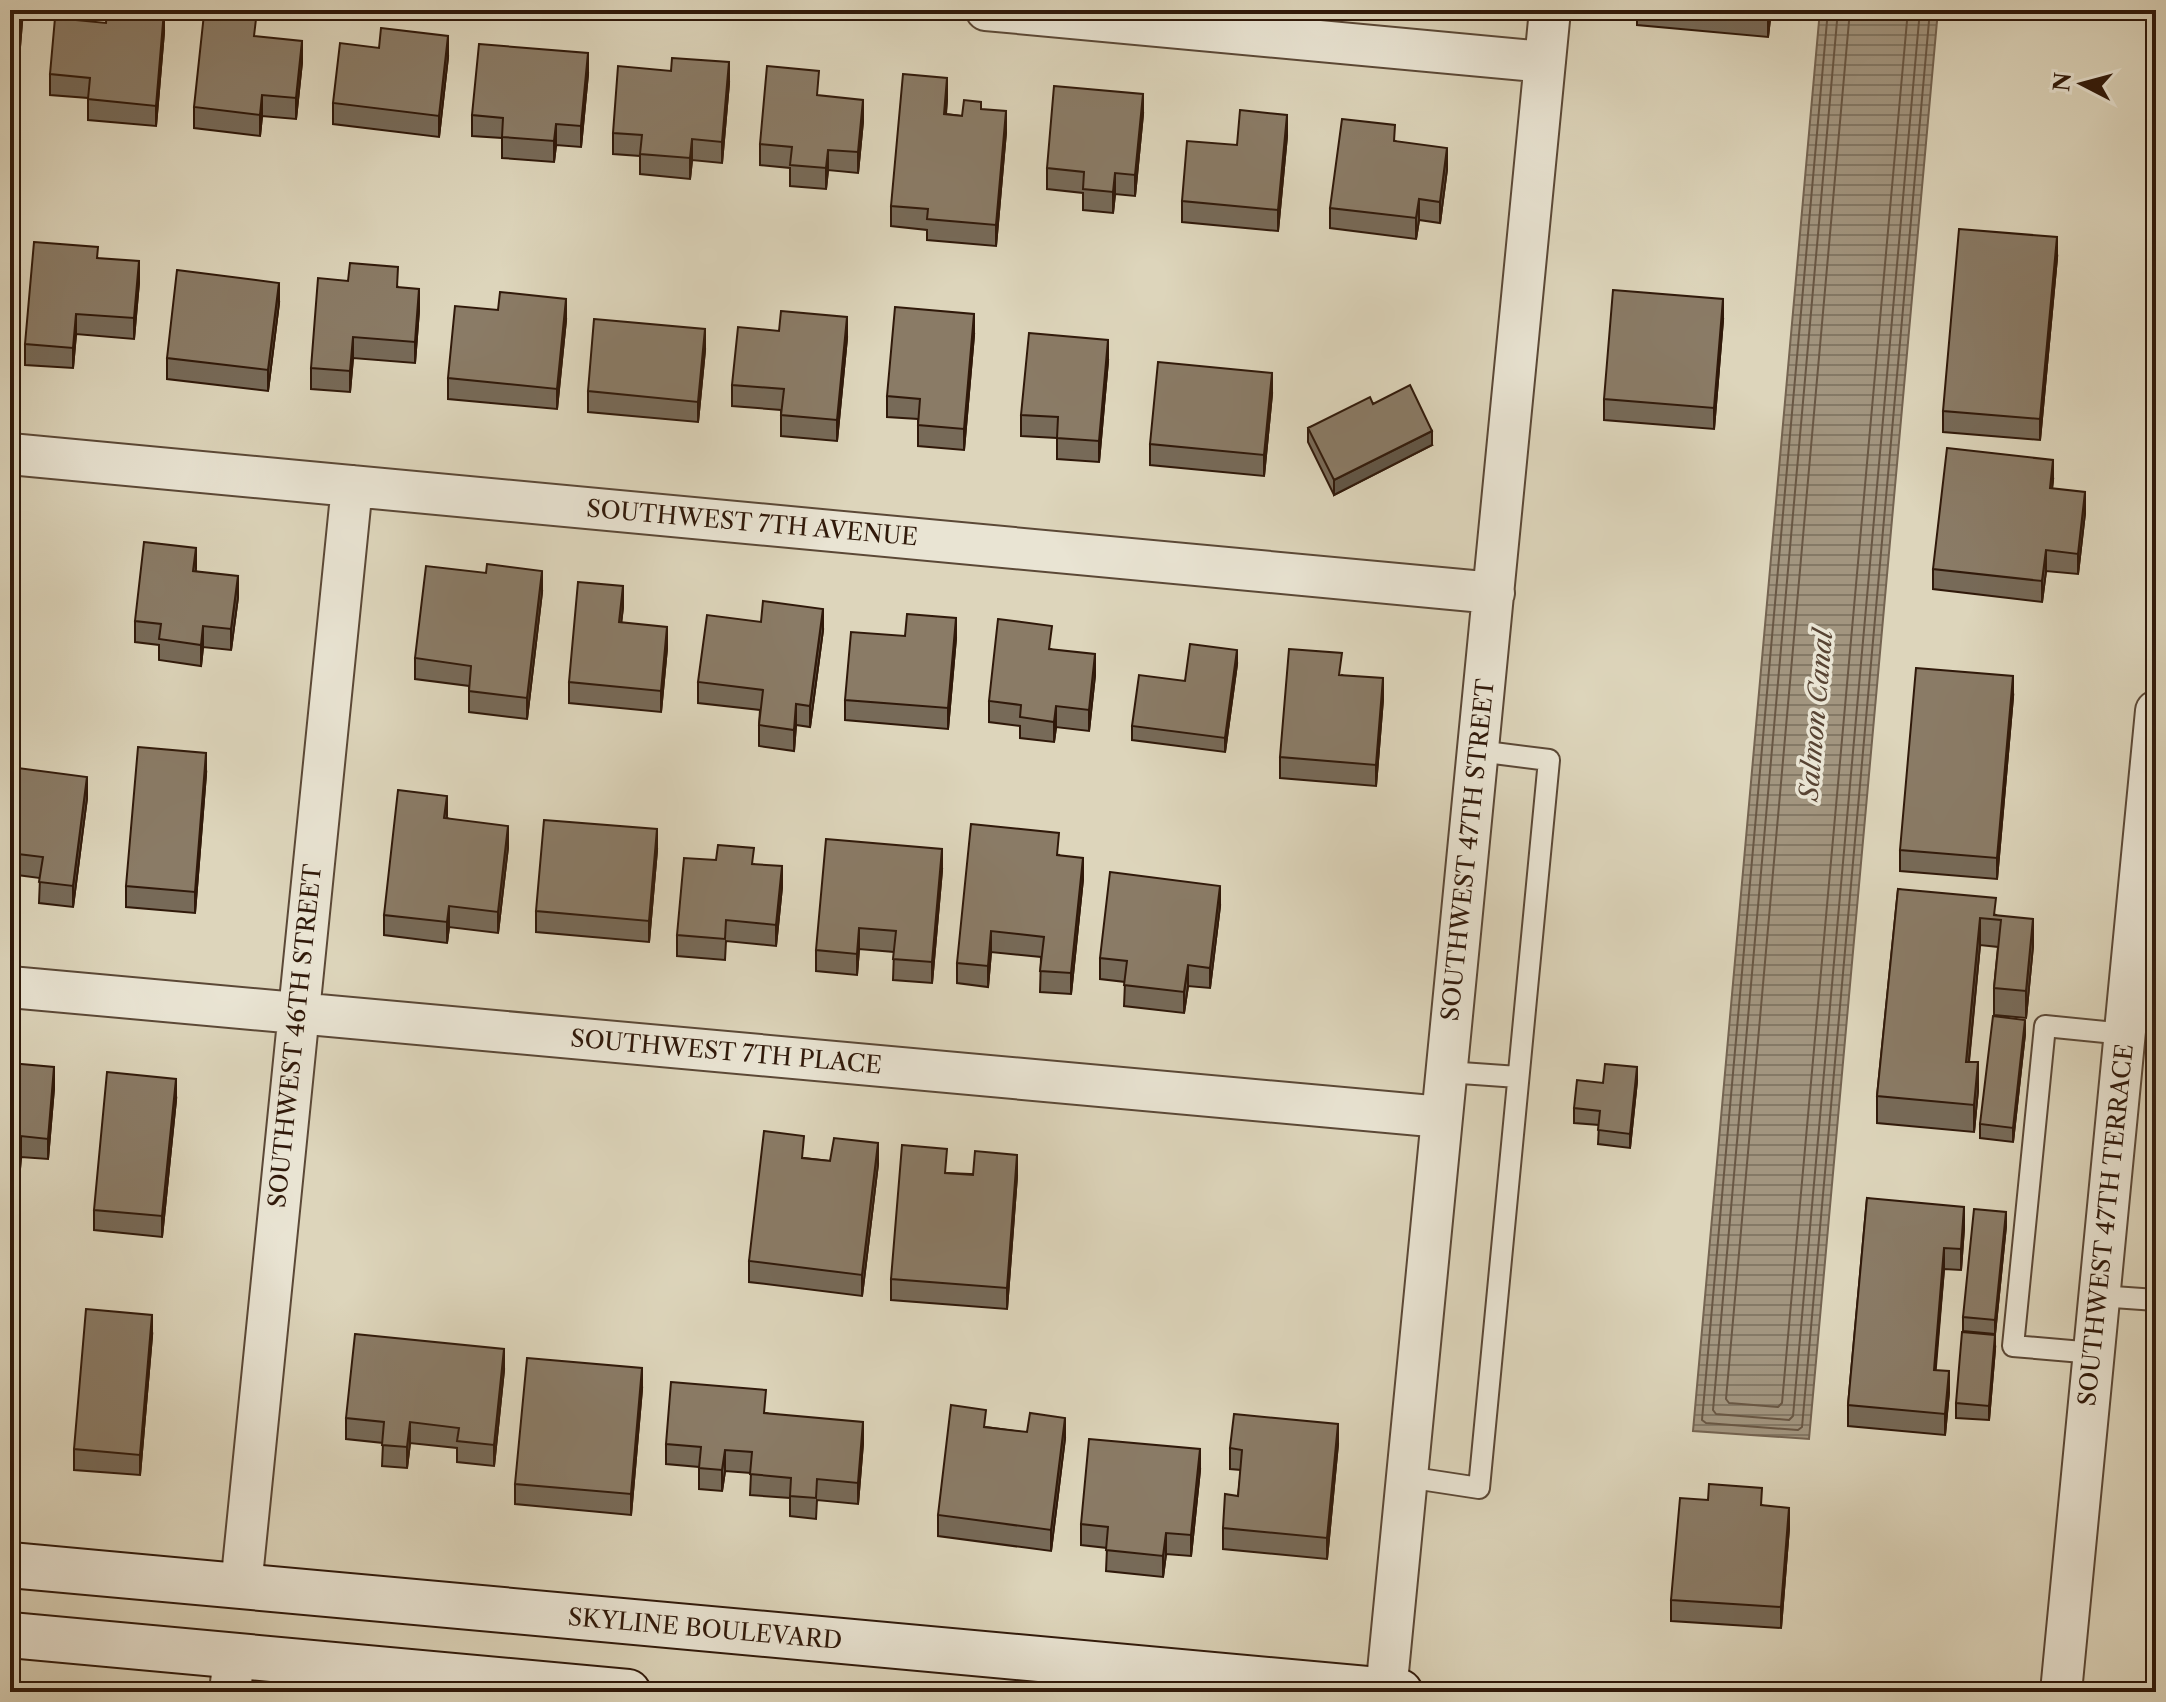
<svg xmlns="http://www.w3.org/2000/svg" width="2166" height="1702" font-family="'Libre Caslon Text',serif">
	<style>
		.water { fill: url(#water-rules); stroke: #746350; stroke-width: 2 }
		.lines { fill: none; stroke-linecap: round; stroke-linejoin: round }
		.shore { stroke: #695744; stroke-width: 2 }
		.lane-casing { stroke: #5b4836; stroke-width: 24 }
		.street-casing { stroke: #5b4836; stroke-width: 44 }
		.secondary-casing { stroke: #30190a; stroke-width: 48 }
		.lane { stroke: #e9e4d3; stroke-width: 20 }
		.street { stroke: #e9e4d3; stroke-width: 40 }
		.secondary { stroke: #e9e4d3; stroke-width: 44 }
		.wall { fill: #776a58; stroke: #30190a; stroke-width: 2 }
		.shaded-wall { fill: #615647; stroke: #30190a; stroke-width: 2 }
		.building { fill: #8a7b66; stroke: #30190a; stroke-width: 2 }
		.labels { text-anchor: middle; stroke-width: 7; stroke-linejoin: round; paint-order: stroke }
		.street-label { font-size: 24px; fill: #30190a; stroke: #e9e4d3 }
		.water-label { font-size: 26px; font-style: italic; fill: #584433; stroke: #e9e4d3 }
	</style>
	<defs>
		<pattern id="water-rules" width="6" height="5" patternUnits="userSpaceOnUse" patternTransform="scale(2)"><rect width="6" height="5" fill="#a2957f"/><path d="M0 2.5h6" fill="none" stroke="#847966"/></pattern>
	</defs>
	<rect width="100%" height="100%" fill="#ddd5bb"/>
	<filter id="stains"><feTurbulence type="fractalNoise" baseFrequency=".0025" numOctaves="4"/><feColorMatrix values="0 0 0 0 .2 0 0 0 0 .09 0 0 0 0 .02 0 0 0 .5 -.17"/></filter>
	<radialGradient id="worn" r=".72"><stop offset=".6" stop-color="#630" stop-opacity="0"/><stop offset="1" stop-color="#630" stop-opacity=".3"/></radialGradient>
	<path class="water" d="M1820 10H1938L1809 1439 1693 1431Z"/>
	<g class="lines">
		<path class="shore" d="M1828 10 1702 1420 1706 1423 1798 1430 1802 1427 1930 10
			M1838 10 1713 1410 1716 1414 1789 1420 1793 1416 1920 10
			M1850 10 1726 1399 1729 1403 1778 1407 1782 1403 1908 10"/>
		<defs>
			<path id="lane" d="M1447 1072 1518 1077
				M2099 1296 2156 1300
				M2094 1353 2013 1346 2045 1026 2125 1034
				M1407 1477 1479 1488 1549 760 1478 751"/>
			<path id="street" d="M986 10 1545 62
				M10 454 1494 593
				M10 987 1442 1117
				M241 1587 352 486
				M230 1692 234 1656
				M1386 1692 1550 10
				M2061 1692 2156 711"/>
			<path id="secondary" d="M10 1565 1400 1692
				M10 1635 628 1692"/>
		</defs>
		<use href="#lane" class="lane-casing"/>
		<use href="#street" class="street-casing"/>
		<use href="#secondary" class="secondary-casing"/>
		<use href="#lane" class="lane"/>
		<use href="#street" class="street"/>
		<use href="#secondary" class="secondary"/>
	</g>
	<path class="wall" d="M10 10H23L16 96H10Z
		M1637 10H1771L1768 37 1637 25Z
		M164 32 156 126 88 120V98L50 95V74Z
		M256 37 302 62 296 119 262 116 260 136 194 128V107Z
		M448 57 439 137 333 124V103Z
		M588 74 581 147 556 145 554 162 502 158V138L472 136V115Z
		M729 83 722 163 692 160 690 179 640 174V156L613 154V133Z
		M819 96 863 121 858 173 828 170 826 189 790 186V168L760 165V144Z
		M947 99 946 114 962 116 981 109 1006 132 996 246 927 240V230L891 226V206Z
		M1143 114 1135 196 1115 194 1113 213 1083 210V193L1047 189V168Z
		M1287 136 1278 231 1182 222V201L1237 145Z
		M1395 141 1447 169 1440 223 1419 220 1416 239 1330 228V208Z
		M98 258 139 282 134 339 76 334 73 368 25 365V344Z
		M2057 258 2040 440 1943 432V411Z
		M398 287 419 310 415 363 353 358 350 392 311 389V368Z
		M279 303 268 391 167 379V358Z
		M566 320 557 409 448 399V378Z
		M1723 320 1714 429 1604 420V399Z
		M974 335 964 450 918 446V419L887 417V396Z
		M847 338 837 441 781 436V410L732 406V385Z
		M705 350 698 422 588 412V391Z
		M1108 361 1099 462 1057 459V438L1021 436V415Z
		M1272 394 1264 476 1150 465V444Z
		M1373 404 1432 445 1334 495 1308 442V428Z
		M2053 480 2052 488 2085 513 2078 574 2046 571 2042 602 1933 589V569Z
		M196 571 238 597 231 650 203 647 201 666 159 660V645L135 642V621Z
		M542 592 527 719 469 712V686L415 679V658Z
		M623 607 621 623 667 648 661 712 569 703V682Z
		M823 630 810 727 796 725 794 751 759 746V725L760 710 698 703V682Z
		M905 636 956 638 948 729 845 720V700Z
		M1051 649 1095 675 1089 731 1056 727 1054 742 1020 738V726L989 722V701Z
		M1237 664 1225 752 1132 740V726L1185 681Z
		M1342 675 1383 699 1376 786 1280 778V757Z
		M2013 697 1997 879 1900 871V850Z
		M10 767 87 798 73 907 39 903 40 878 10 874Z
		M206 774 195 913 126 907V886Z
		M447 818 508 847 498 933 449 927 447 943 384 935V915Z
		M657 850 649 942 536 932V911Z
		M1059 855 1083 879 1071 994 1040 992 1041 957 991 952 988 987 957 983V963Z
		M754 864 782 887 776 946 726 941 725 960 677 956V935Z
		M942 870 932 983 893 980 894 952 859 949 857 975 816 971V950Z
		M1898 889 1996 915 2033 946 2026 1018 1994 1015V988L1998 947 1980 945 1969 1062 1978 1090 1974 1132 1877 1123V1096Z
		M1220 906 1210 988 1188 986 1184 1013 1124 1006 1125 982 1100 979V958Z
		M2025 1034 2013 1142 1980 1138V1124Z
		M10 1063 54 1088 48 1159 21 1157 20 1169 10 1168Z
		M1637 1081 1630 1148 1598 1144 1599 1125 1574 1123V1108L1603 1083Z
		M176 1100 162 1237 94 1230V1210Z
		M804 1158 830 1161 878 1164 862 1296 749 1282V1261Z
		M947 1173 1017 1176 1007 1309 891 1300V1279Z
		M1867 1198 1964 1228 1961 1270 1944 1269 1935 1370 1949 1392 1945 1435 1848 1426V1405Z
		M2006 1226 1995 1334 1963 1331V1317Z
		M152 1336 140 1475 74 1470V1449Z
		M1995 1349 1989 1420 1956 1418V1403Z
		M504 1370 494 1466 457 1462V1448L410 1443 407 1468 382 1466 383 1443 346 1439V1418Z
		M642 1389 631 1515 515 1504V1484Z
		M766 1413 863 1443 858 1504 817 1500 816 1519 790 1516V1498L750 1495 751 1473 725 1471 722 1491 699 1489V1467L666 1464V1444Z
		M986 1427 1065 1438 1051 1551 938 1536V1515Z
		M1338 1444 1327 1559 1223 1549V1528L1238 1496 1241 1470 1230 1469V1448Z
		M1200 1470 1191 1556 1166 1554 1163 1577 1106 1571 1107 1548 1081 1545V1524Z
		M1762 1505 1789 1528 1781 1628 1671 1621V1600Z"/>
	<path class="shaded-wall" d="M22 10H23L16 96V75Z
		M1769 10H1771L1768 37V16Z
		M164 11V32L156 126V106Z
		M448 36V57L439 137V116Z
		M302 41V62L296 119V98Z
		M588 53V74L581 147V126Z
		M729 62V83L722 163V142Z
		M947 78V99L944 135V114Z
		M1143 94V114L1135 196V175Z
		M262 95V116L260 136V115Z
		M863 100V121L858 173V152Z
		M1006 111V132L996 246V225Z
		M1287 115V136L1278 231V210Z
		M556 124V145L554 162V141Z
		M692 139V160L690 179V158Z
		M1447 148V169L1440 223V202Z
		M828 150V170L826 189V168Z
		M1115 173V194L1113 213V192Z
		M1419 199V220L1416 239V218Z
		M2057 237V258L2040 440V419Z
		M139 261V282L134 339V318Z
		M279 283V303L268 391V370Z
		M419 289V310L415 363V342Z
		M566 299V320L557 409V389Z
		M1723 299V320L1714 429V408Z
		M76 314V334L73 368V348Z
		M974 314V335L964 450V429Z
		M847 317V338L837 441V420Z
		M705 329V350L698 422V402Z
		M353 337V358L350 392V371Z
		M1108 340V361L1099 462V441Z
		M1272 373V394L1264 476V455Z
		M1432 431V445L1334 495V480Z
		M2053 460V480L2050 509V488Z
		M2085 492V513L2078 574V554Z
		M196 548V569L193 591V571Z
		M2046 550V571L2042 602V581Z
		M542 571V592L527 719V698Z
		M238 576V597L231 650V629Z
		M623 586V607L619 643V622Z
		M823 609V630L810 727V706Z
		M956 618V638L948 729V708Z
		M203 626V647L201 666V645Z
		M667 627V648L661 712V691Z
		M1237 650V664L1225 752V738Z
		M1095 654V675L1089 731V710Z
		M2013 676V697L1997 879V858Z
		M1383 678V699L1376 786V765Z
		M796 704V725L794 751V730Z
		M1056 706V727L1054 742V722Z
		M206 753V774L195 913V892Z
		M87 777V798L73 907V886Z
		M447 796V816L444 839V818Z
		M508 826V847L498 933V912Z
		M657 829V850L649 942V921Z
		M942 849V870L932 983V962Z
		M1083 858V879L1071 994V973Z
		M782 866V887L776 946V925Z
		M1220 886V906L1210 988V968Z
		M449 906V927L447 943V922Z
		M1980 918V945L1966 1089V1062Z
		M2033 919V946L2026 1018V991Z
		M859 928V949L857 975V954Z
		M991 931V952L988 987V966Z
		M1188 965V986L1184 1013V992Z
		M2025 1020V1034L2013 1142V1128Z
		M1978 1062V1090L1974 1132V1105Z
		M54 1067V1088L48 1159V1139Z
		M1637 1067V1081L1630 1148V1134Z
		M176 1079V1100L162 1237V1216Z
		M21 1136V1157L20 1169V1148Z
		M878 1143V1164L862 1296V1275Z
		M1017 1155V1176L1007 1309V1288Z
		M1964 1207V1228L1961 1270V1249Z
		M2006 1212V1226L1995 1334V1320Z
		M1944 1248V1269L1934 1391V1370Z
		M152 1315V1336L140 1475V1455Z
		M1995 1335V1349L1989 1420V1406Z
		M504 1349V1370L494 1466V1445Z
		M642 1368V1389L631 1515V1494Z
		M1949 1371V1392L1945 1435V1414Z
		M1065 1418V1438L1051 1551V1530Z
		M410 1422V1443L407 1468V1447Z
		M863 1422V1443L858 1504V1483Z
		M1338 1424V1444L1327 1559V1538Z
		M1200 1449V1470L1191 1556V1535Z
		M725 1450V1471L722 1491V1470Z
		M1789 1508V1528L1781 1628V1607Z
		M1166 1533V1554L1163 1577V1556Z"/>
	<path class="building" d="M10 10H22L16 75H10Z
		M107 10 164 11 156 106 88 99 90 78 50 74 55 18 106 23Z
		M1705 10H1769L1768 16Z
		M204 14 256 19 254 36 302 41 296 98 262 95 260 115 194 107Z
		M381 28 448 36 439 116 333 103 340 43 379 48Z
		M479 44 588 53 581 126 556 124 554 141 502 137 503 118 472 115Z
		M672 58 729 62 722 142 692 139 690 158 640 154 642 135 613 133 618 66 671 71Z
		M767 66 819 71 817 95 863 100 858 152 828 150 826 168 790 165 792 147 760 144Z
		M903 74 947 78 944 114 962 116 964 100 981 102V109L1006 111 996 225 927 219 928 209 891 206Z
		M1054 86 1143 94 1135 175 1115 173 1113 192 1083 189 1084 172 1047 168Z
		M1240 110 1287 115 1278 210 1182 201 1187 141 1237 145Z
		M1342 119 1395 125 1394 141 1447 148 1440 202 1419 199 1416 218 1330 208Z
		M1959 229 2057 237 2040 419 1943 411Z
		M34 242 98 247 97 258 139 261 134 318 76 314 73 348 25 344Z
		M350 263 398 267 397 287 419 289 415 342 353 337 350 371 311 368 318 278 348 281Z
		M177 270 279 283 268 370 167 358Z
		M1613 290 1723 299 1714 408 1604 399Z
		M500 292 566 299 557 389 448 378 455 306 498 310Z
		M895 307 974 314 964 429 918 425 920 399 887 396Z
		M781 311 847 317 837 420 781 415 784 389 732 385 738 327 779 331Z
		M594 319 705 329 698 402 588 391Z
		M1029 333 1108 340 1099 441 1057 438 1058 417 1021 415Z
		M1158 362 1272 373 1264 455 1150 444Z
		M1410 385 1432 431 1334 480 1308 428 1370 397 1373 404Z
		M1947 448 2053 460 2050 488 2085 492 2078 554 2046 550 2042 581 1933 569Z
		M144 542 196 548 193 571 238 576 231 629 203 626 201 645 159 639 161 624 135 621Z
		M487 564 542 571 527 698 469 691 471 666 415 658 426 566 486 573Z
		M578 582 623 586 619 622 667 627 661 691 569 682Z
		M763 601 823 609 810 706 796 704 794 730 759 725 763 690 698 682 707 615 761 622Z
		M907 614 956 618 948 708 845 700 851 632 905 636Z
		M998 619 1052 626 1049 649 1095 654 1089 710 1056 706 1054 722 1020 717 1021 705 989 701Z
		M1190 644 1237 650 1225 738 1132 726 1139 675 1185 681Z
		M1289 649 1342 653 1339 675 1383 678 1376 765 1280 757Z
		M1916 668 2013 676 1997 858 1900 850Z
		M138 747 206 753 195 892 126 886Z
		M10 767 87 777 73 886 39 882 43 857 10 853Z
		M398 790 447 796 444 818 508 826 498 912 449 906 447 922 384 915Z
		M544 820 657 829 649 921 536 911Z
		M971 824 1059 833 1057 855 1083 858 1071 973 1040 971 1044 937 991 931 988 966 957 963Z
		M826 839 942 849 932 962 893 959 896 931 859 928 857 954 816 950Z
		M718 845 754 848 752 864 782 866 776 925 726 920 725 939 677 935 684 858 716 860Z
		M1110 872 1220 886 1210 968 1188 965 1184 992 1124 985 1127 961 1100 958Z
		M1898 889 1996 898 1994 915 2033 919 2026 991 1994 988 2001 920 1980 918 1966 1062H1978L1974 1105 1877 1096Z
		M1993 1016 2025 1020 2013 1128 1980 1124Z
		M10 1063 54 1067 48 1139 21 1136 20 1148 10 1147Z
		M1605 1064 1637 1067 1630 1134 1598 1130 1600 1111 1574 1108 1577 1080 1603 1083Z
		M107 1072 176 1079 162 1216 94 1210Z
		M764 1131 804 1136 802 1158 830 1161 834 1138 878 1143 862 1275 749 1261Z
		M902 1145 947 1149 945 1173 973 1175 975 1151 1017 1155 1007 1288 891 1279Z
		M1867 1198 1964 1207 1961 1249 1944 1248 1934 1370 1949 1371 1945 1414 1848 1405Z
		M1974 1209 2006 1212 1995 1320 1963 1317Z
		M86 1309 152 1315 140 1455 74 1449Z
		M1962 1332 1995 1335 1989 1406 1956 1403Z
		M355 1334 504 1349 494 1445 457 1441 459 1428 410 1422 407 1447 382 1445 384 1422 346 1418Z
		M527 1358 642 1368 631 1494 515 1484Z
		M671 1382 766 1390 764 1413 863 1422 858 1483 817 1479 816 1498 790 1496 791 1478 750 1474 752 1452 725 1450 722 1470 699 1468 701 1447 666 1444Z
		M951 1405 986 1410 984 1427 1027 1432 1030 1413 1065 1418 1051 1530 938 1515Z
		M1234 1414 1338 1424 1327 1538 1223 1528 1225 1494 1238 1496 1242 1450 1230 1448Z
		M1089 1439 1200 1449 1191 1535 1166 1533 1163 1556 1106 1550 1108 1527 1081 1524Z
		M1709 1484 1762 1488 1761 1505 1789 1508 1781 1607 1671 1600 1680 1498 1708 1500Z"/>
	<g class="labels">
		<g class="street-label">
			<text transform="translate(752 523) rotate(5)" y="8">SOUTHWEST 7TH AVENUE</text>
			<text transform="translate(1468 850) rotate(-84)" y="8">SOUTHWEST 47TH STREET</text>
			<text transform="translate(295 1036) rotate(-84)" y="8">SOUTHWEST 46TH STREET</text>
			<text transform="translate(726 1052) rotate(5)" y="8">SOUTHWEST 7TH PLACE</text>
			<text transform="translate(2106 1225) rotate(-84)" y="8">SOUTHWEST 47TH TERRACE</text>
			<text transform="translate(705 1629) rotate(5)" y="8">SKYLINE BOULEVARD</text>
		</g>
		<g class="water-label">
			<text transform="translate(1816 715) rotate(-85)" y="9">Salmon Canal</text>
		</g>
	</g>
	<rect width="2166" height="1702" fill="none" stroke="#ddd5bb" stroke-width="40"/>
	<rect x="12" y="12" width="2142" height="1678" fill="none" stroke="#30190a" stroke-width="4"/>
	<rect x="20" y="20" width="2126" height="1662" fill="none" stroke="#30190a" stroke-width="2"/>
	<g transform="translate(2082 84) rotate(276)" stroke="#e9e4d3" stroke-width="6" paint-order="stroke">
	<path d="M0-6L14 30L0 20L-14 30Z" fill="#30190a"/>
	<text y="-12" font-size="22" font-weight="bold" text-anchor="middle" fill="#30190a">N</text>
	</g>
	<rect width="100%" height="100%" filter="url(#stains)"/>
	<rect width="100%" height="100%" fill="url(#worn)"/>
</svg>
